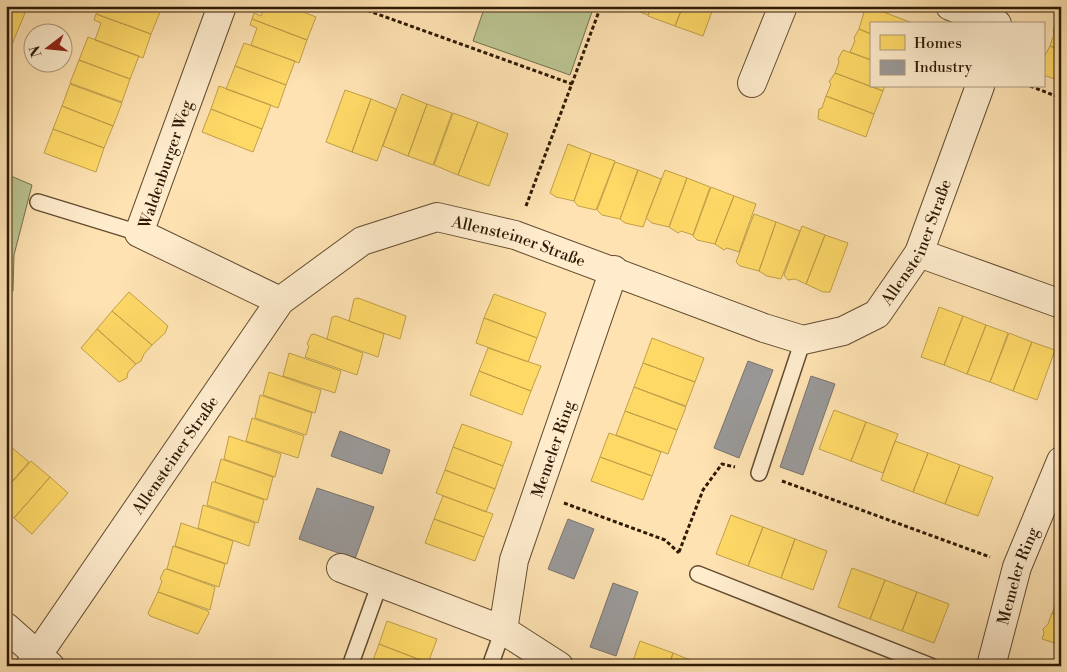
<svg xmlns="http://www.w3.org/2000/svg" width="1067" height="672" font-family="'Libre Bodoni',serif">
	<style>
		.green { fill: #bac491; stroke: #746f4b }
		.homes { fill: #ffd966; stroke: #c0a049 }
		.industry { fill: #999; stroke: #79736d }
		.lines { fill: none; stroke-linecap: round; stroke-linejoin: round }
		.service-casing { stroke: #624c30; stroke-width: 18 }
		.minor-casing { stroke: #624c30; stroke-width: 30 }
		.tertiary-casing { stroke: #624c30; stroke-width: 30 }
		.path { stroke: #2e1a05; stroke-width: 3; stroke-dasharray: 4 2.5; stroke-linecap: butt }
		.service { stroke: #feeccd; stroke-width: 15 }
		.minor { stroke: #feeccd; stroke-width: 28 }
		.tertiary { stroke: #feeccd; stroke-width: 28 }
		.labels { text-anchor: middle; stroke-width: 5; stroke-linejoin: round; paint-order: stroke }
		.street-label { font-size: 16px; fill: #2e1a05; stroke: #feeccd }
	</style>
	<rect width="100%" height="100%" fill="#fee2b2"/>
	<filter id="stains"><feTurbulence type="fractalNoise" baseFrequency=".004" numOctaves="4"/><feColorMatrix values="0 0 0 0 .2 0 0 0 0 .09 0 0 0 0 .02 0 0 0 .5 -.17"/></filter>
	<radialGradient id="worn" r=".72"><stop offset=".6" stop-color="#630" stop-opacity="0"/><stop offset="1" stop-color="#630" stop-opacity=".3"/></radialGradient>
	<path class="green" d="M485 6H594L570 75 473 41Z
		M6 174 32 185 14 255 13 291 6 297Z"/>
	<path class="homes" d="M6 6H28L12 44 6 42Z
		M107 6H146L160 12 151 34 96 14 99 8 106 11Z
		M265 6H288L316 17 307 40 252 19 254 13 261 16Z
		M623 6H652L648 15Z
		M652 6H683L675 26 648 16Z
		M683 6H714L703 36 675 26Z
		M868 6 915 24H871V34L859 29 864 12Z
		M96 14 151 34 143 58 95 40 101 23 94 20Z
		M252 19 307 40 299 63 251 45 257 28 250 25Z
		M1060 19H1061V50L1050 46 1054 34 1053 30Z
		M859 29 871 34V60L850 52 855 41 854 38Z
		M88 37 139 56 130 79 79 60Z
		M244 43 295 61 286 85 235 66Z
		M1050 46 1061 50V81L1043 75V59Z
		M843 50 871 60V86H885L883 91 835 73 839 62 838 59Z
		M79 60 130 79 122 102 70 83Z
		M235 66 286 85 278 108 226 89Z
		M835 73 883 91 874 114 826 96 831 84 829 82Z
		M70 84 122 103 113 126 62 106Z
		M219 86 271 105 262 129 211 109Z
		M345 90 371 99 352 152 326 142Z
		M402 94 427 104 408 156 383 146Z
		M826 96 874 114 866 137 818 119 819 109 822 108Z
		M371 99 396 109 377 161 352 152Z
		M427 104 452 113 433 165 408 156Z
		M62 106 113 126 104 148 53 129Z
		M211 109 262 129 253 152 202 132Z
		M453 113 478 122 458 175 434 165Z
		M478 122 508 134 489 186 458 175Z
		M53 129 104 148 96 172 44 153Z
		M568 144 591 153 574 201 556 197 550 193Z
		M591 153 615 161 596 210 578 206 574 201Z
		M615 162 638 170 620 219 602 215 597 210Z
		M638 170 661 179 643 227 625 223 620 219Z
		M665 170 687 178 669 227 652 223 646 218Z
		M687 178 710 187 693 235 681 231 678 233 669 227Z
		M711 187 734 196 715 244 697 240 693 236Z
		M734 196 756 204 739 252 727 248 724 250 715 244Z
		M754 214 776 222 759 271 740 266 736 262Z
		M776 222 800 231 781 279 767 276 759 271Z
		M802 226 825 235 806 284 795 279 788 280 784 275Z
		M825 235 848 243 830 292H823L806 284Z
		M129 292 168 326 165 333 152 345 112 311Z
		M494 294 546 313 537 338 484 318Z
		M358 298 406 316 400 339 349 321 354 299Z
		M939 307 963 316 944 365 921 357Z
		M112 311 152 345 144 354 141 361 136 364 97 329Z
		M336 316 384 334 378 357 327 339 332 317Z
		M963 316 986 325 967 374 944 365Z
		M484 318 537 338 528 362 476 343Z
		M986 325 1008 333 990 382 967 374Z
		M97 329 136 364 128 372 127 378 119 382 81 348Z
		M1009 333 1032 342 1013 391 990 382Z
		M314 334 363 353 357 375 305 357 309 346 307 344 311 335Z
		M652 338 704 358 695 382 643 363Z
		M1032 342 1055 350 1037 400 1013 391Z
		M488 348 541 366 531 391 479 371Z
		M289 353 341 371 335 393 283 376Z
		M643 363 695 382 686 406 634 387Z
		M479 371 531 391 522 415 470 395Z
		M269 372 321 390 315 413 263 395Z
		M634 387 686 407 677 430 625 411Z
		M260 395 312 413 306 435 255 418Z
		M834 410 866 422 851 461 819 449Z
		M625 411 677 430 668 454 616 435Z
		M252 418 304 436 298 458 246 441Z
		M866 422 898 434 883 473 851 461Z
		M462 424 512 442 503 466 453 447Z
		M609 433 661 452 652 476 600 457Z
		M229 436 281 454 275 477 224 459Z
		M895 441 928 453 913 492 881 480Z
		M10 446 29 462 6 488V451Z
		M453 447 503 466 495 489 445 470Z
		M928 453 960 465 945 504 913 492Z
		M600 457 652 476 643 500 591 481Z
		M221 459 273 477 267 500 215 482Z
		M31 461 50 477 14 518 6 512V489Z
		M960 465 993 477 978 516 945 504Z
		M445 470 495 489 486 512 436 493Z
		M50 477 68 493 32 534 14 518Z
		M212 482H215L264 500 258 523 207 505Z
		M443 496 493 514 484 537 434 519Z
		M203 505 255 523 249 546 198 528Z
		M731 515 763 527 748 566 716 554Z
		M434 519 484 537 475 561 425 543Z
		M181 523 233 541 227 564 175 546Z
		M763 527 795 539 781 578 748 566Z
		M795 539 827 551 813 590 781 578Z
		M173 546 225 564 219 587 167 569Z
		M852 568 885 580 870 619 838 607Z
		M167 569 215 587 210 610 158 592 162 581 160 579 164 570Z
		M885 580 917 592 902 631 870 619Z
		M1061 590V616L1052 613 1057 602 1055 598Z
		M158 592 208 611 209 613 198 634 150 616 148 613Z
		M917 592 949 604 934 643 902 631Z
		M1052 613 1061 616V645L1042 639 1044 633 1043 629 1048 624Z
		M387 621 437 639 428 663 379 644Z
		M640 641 673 653 669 666H631Z
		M379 644 428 663 427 666H371Z
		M673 653 705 666H669Z"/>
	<path class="industry" d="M748 361 773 370 739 458 714 448Z
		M811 376 835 384 803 475 780 467Z
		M340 431 390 450 382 474 331 456Z
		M317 488 374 507 355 559 299 539Z
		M568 519 594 529 574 579 548 569Z
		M613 583 638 592 616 656 590 647Z"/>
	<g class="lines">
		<defs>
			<path id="service" d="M38 202 139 233
				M759 473 803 340
				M698 574 931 666
				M350 666 380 583
				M490 666 503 630"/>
			<g id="minor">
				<path d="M222 6 139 233 280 301"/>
				<path d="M950 6 997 24"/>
				<path d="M752 83 783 6"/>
				<path d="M919 253 1061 304"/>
				<path d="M341 568 503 630"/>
				<path id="s1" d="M30 666 280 301 362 241 437 217 515 235 764 328 803 340 843 331 877 314 919 253 980 86"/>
				<path id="s2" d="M559 666 503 630 514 560 614 270"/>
				<path id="s3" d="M991 666 1017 567 1061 461"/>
			</g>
			<path id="tertiary" d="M6 627 50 666"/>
		</defs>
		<use href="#service" class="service-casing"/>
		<use href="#minor" class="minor-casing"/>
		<use href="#tertiary" class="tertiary-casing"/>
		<path class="path" d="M355 6 572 84
			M1030 86 1061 98
			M526 206 601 6
			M782 481 990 557
			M564 503 665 540 679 553
			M679 552 703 490 722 464 735 467"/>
		<use href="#service" class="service"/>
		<use href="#minor" class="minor"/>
		<use href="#tertiary" class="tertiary"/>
	</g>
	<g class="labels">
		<g class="street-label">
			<text transform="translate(165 164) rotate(-71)" y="6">Waldenburger Weg</text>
			<text dy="6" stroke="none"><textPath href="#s1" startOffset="1171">Allensteiner Straße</textPath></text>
			<text dy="6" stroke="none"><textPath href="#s1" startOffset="708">Allensteiner Straße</textPath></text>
			<text dy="6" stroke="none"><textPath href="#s2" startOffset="255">Memeler Ring</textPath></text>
			<text dy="6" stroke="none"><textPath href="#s1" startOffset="256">Allensteiner Straße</textPath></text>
			<text dy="6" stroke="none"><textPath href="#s3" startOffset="94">Memeler Ring</textPath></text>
		</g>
	</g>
	<rect width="1067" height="672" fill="none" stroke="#fee2b2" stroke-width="25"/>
	<rect x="8" y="8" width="1052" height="657" fill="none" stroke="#2e1a05" stroke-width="2.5"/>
	<rect x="12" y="12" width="1042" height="647" fill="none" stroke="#2e1a05"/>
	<rect x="870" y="22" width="175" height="65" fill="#feeccd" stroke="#ab987d"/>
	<rect x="880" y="35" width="25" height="15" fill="#ffd966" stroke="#ab987d"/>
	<text x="914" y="48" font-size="15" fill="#2e1a05">Homes</text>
	<rect x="880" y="60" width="25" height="15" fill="#999999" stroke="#ab987d"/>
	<text x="914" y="72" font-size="15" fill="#2e1a05">Industry</text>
	<g transform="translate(48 48) rotate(254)"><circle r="24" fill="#feeccd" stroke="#ab987d"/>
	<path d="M0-4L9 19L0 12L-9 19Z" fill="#8f2418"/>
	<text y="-8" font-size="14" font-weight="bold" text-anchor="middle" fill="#2e1a05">N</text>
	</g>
	<rect width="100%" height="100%" filter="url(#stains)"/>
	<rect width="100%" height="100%" fill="url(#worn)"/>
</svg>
